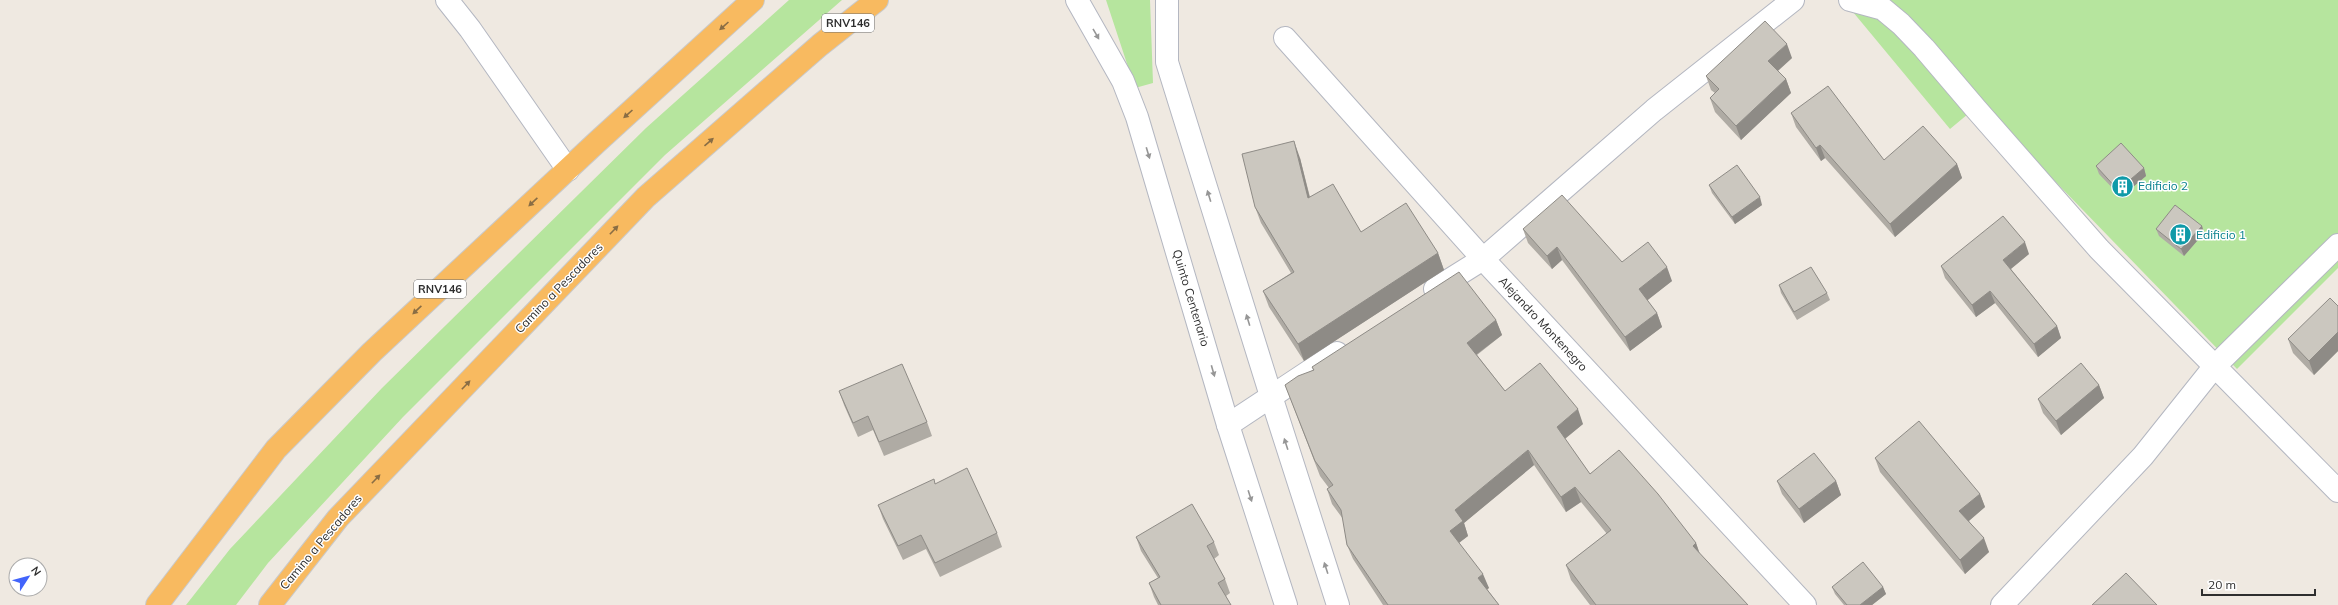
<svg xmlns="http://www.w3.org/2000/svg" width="2338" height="605" font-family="Mulish,sans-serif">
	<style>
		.green { fill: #b6e59e }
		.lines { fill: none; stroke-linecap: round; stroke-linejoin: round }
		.service-casing { stroke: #b4b7c1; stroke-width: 24 }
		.minor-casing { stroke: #b4b7c1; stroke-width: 24 }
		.secondary-casing { stroke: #b4b7c1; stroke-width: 24 }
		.trunk-casing { stroke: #c9c9c9; stroke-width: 24 }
		.service { stroke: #fff; stroke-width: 22 }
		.minor { stroke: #fff; stroke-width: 22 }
		.secondary { stroke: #fff; stroke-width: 22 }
		.trunk { stroke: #f8ba60; stroke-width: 22 }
		.wall { fill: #afaba4 }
		.shaded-wall { fill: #8e8b86 }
		.building { fill: #cbc7bf; stroke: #8e8b86 }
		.oneway { fill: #896d44 }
		.oneway2 { fill: #969696 }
		.labels { text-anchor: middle; stroke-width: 3; stroke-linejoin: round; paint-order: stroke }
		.shield { fill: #fff; stroke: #6d6d6d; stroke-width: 1 }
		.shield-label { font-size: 11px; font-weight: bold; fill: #2e2e2e }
		.culture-label { font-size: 12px; fill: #0d838f; stroke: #fff; text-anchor: start }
		.street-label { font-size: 12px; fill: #2e2e2e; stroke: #fff }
	</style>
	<rect width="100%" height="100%" fill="#efe9e1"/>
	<path class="green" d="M789 0H842L665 155 403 417 268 563 236 605H186L230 549 382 388 646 128Z
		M1106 0H1150L1153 83 1135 88Z
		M1843 0H2338V268L2237 369 1980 104 1950 129Z"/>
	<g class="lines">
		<defs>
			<path id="service" d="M1435 289 1483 259
				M1228 425 1337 353"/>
			<path id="minor" d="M447 0 470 29 568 170
				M1850 0 1883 9 1901 24 1924 48 1976 109 2099 249 2338 491
				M1285 38 1483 259 1805 605
				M1483 259 1654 110 1793 0
				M2002 605 2143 456 2214 367 2338 245"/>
			<path id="secondary" d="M1077 0 1123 81 1137 117 1228 425 1286 605
				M1167 0V62L1271 396 1338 605"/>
			<path id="trunk" d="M157 605 276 449 372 352 597 142 753 0
				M270 605 338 518 646 197 820 45 877 0"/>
		</defs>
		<use href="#service" class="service-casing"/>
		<use href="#minor" class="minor-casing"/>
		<use href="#secondary" class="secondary-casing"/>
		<use href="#trunk" class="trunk-casing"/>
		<use href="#service" class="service"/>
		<use href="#minor" class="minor"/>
		<use href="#secondary" class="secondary"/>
		<use href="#trunk" class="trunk"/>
	</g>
	<path class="wall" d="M1792 58 1778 71 1786 79 1791 93 1741 140 1715 112 1710 98 1715 93 1711 90 1706 76Z
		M1791 113 1884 160 1957 164 1962 178 1895 237 1825 158 1821 161 1796 127Z
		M1300 158 1310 197 1361 232 1438 253 1444 270 1304 361 1269 307 1263 291 1291 273 1261 223 1255 207Z
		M2096 166 2144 168 2146 176 2121 197 2099 174Z
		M1709 185 1762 205 1735 224 1712 193Z
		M2202 226 2204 233 2184 256 2159 236 2156 229Z
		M1523 229 1622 262 1672 281 1647 300 1657 313 1662 327 1630 351 1562 260 1552 269 1528 243Z
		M2029 254 2011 269 2057 326 2061 338 2038 357 1995 303 1976 317 1945 278 1941 266Z
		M1779 285 1827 293 1830 300 1797 320 1781 293Z
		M2338 306V351L2314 375 2293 353 2288 339Z
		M1496 320 1502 335 1477 355 1505 391 1583 424 1565 439 1590 474 1696 543 1700 554 1748 605H1590L1571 580 1566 565 1607 534 1581 502 1566 512 1534 465 1464 523 1468 536 1459 543 1489 588 1487 589 1499 605H1383L1353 559 1347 545 1343 519 1332 504 1327 489 1329 488 1320 476 1285 385 1313 370 1312 367Z
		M2099 385 2104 398 2061 435 2043 413 2038 399Z
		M839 391 927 422 932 436 884 456 873 430 858 437 844 405Z
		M1875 458 1980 494 1985 507 1969 521 1989 552 1965 574 1880 472Z
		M1777 481H1836L1841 495 1804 523 1782 494Z
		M935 484 997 533 1002 547 940 577 926 549 903 560 883 519 878 505Z
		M1136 537 1214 542 1219 555 1214 559 1225 579 1230 593 1226 596 1231 605H1158L1154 597 1149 583 1158 578 1141 551Z
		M1832 587H1883L1886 594 1872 605H1844L1835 594Z"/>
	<path class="shaded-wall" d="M1787 44 1792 58 1773 75 1768 61Z
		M1786 79 1791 93 1741 140 1736 126Z
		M1294 141 1300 158 1314 215 1308 198Z
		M1820 145 1825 158 1821 161 1816 148Z
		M1957 164 1962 178 1895 237 1890 224Z
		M2144 168 2146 176 2121 197 2118 190Z
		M1760 197 1762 205 1735 224 1732 217Z
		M2202 226 2204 233 2184 256 2181 249Z
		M2025 242 2029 254 2007 272 2003 260Z
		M1557 247 1562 260 1552 269 1547 256Z
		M1438 253 1444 270 1304 361 1298 344Z
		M1667 267 1672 281 1644 303 1639 289Z
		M1990 291 1995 303 1976 317 1972 305Z
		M1657 313 1662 327 1630 351 1625 337Z
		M1496 320 1502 335 1473 357 1467 343Z
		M2057 326 2061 338 2038 357 2034 344Z
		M2338 332V351L2314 375 2309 361Z
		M2099 385 2104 398 2061 435 2056 421Z
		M1578 409 1583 424 1562 441 1557 427Z
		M1528 450 1534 465 1464 523 1468 536 1456 545 1450 531 1455 510Z
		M1836 481 1841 495 1804 523 1799 509Z
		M1575 487 1581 502 1566 512 1561 497Z
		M1980 494 1985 507 1964 525 1959 511Z
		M1984 538 1989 552 1965 574 1960 560Z
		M1696 543 1701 558 1693 546Z
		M1483 574 1489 588 1484 592 1478 578Z
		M1883 587 1886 594 1872 605H1860Z"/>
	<path class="building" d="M1765 21 1787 44 1768 61 1786 79 1736 126 1710 98 1719 89 1706 76Z
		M1828 86 1884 160 1923 126 1957 164 1890 224 1820 145 1816 148 1791 113Z
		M1294 141 1308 198 1333 184 1361 232 1406 203 1438 253 1298 344 1263 291 1294 272 1255 207 1242 154Z
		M2121 143 2144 168 2118 190 2096 166Z
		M1737 165 1760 197 1732 217 1709 185Z
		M1562 195 1622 262 1648 242 1667 267 1639 289 1657 313 1625 337 1557 247 1547 256 1523 229Z
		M2175 205 2202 226 2181 249 2156 229Z
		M2003 216 2025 242 2003 260 2057 326 2034 344 1990 291 1972 305 1941 266Z
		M1811 267 1827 293 1794 312 1779 285Z
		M1459 272 1496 320 1467 343 1505 391 1540 363 1578 409 1557 427 1590 474 1619 450 1658 494 1696 543 1693 546 1748 605H1596L1566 565 1611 530 1575 487 1561 497 1528 450 1455 510 1463 521 1450 531 1483 574 1478 578 1499 605H1388L1347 545 1341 510 1327 489 1333 485 1315 461 1285 385 1298 376 1314 370 1312 367Z
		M2330 298 2338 306V332L2309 361 2288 339Z
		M2081 363 2099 385 2056 421 2038 399Z
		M902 364 927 422 879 442 868 416 853 423 839 391Z
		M1919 421 1980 494 1959 511 1984 538 1960 560 1875 458Z
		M1814 453 1836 481 1799 509 1777 481Z
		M967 468 997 533 935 563 921 535 898 546 878 505 934 479 935 484Z
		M1192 504 1214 542 1207 546 1225 579 1218 583 1231 605H1161L1149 583 1160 577 1136 537Z
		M1863 562 1883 587 1860 605H1847L1832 587Z
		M2126 573 2157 605H2092Z"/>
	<defs><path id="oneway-solid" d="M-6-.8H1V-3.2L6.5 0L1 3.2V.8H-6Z"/></defs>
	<g class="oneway">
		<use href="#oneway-solid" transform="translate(724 26) rotate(138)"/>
		<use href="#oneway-solid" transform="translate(628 114) rotate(138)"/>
		<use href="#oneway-solid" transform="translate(709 142) rotate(-41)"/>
		<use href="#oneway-solid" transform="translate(533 202) rotate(137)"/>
		<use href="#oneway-solid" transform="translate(614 230) rotate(-46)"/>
		<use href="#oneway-solid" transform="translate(417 310) rotate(137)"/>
		<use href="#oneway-solid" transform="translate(466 385) rotate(-46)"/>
		<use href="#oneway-solid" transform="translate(376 479) rotate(-46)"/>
	</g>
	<g class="oneway2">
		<use href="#oneway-solid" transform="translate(1096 34) rotate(60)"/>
		<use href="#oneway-solid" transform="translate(1148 153) rotate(73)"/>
		<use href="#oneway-solid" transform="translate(1209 196) rotate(-107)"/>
		<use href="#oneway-solid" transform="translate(1248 320) rotate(-107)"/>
		<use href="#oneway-solid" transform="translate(1213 371) rotate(74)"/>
		<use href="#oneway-solid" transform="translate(1286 444) rotate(-108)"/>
		<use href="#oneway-solid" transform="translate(1250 496) rotate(72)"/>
		<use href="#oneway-solid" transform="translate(1326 568) rotate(-108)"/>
	</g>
	<defs>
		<symbol id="building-disc" viewBox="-11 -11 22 22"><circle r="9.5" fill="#0f9aa8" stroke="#fff"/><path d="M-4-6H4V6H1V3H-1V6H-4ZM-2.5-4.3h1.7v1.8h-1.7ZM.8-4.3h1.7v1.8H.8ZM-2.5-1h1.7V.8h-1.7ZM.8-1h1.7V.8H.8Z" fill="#fff"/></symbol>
	</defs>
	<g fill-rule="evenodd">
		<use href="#building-disc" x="2110" y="174" width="25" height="25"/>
		<use href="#building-disc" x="2168" y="222" width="25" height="25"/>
	</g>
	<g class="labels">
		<g class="shield">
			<rect x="822" y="14" width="52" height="18" rx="3"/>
			<rect x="414" y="280" width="52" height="18" rx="3"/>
		</g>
		<g class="shield-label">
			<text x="848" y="27">RNV146</text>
			<text x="440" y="293">RNV146</text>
		</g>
		<g class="culture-label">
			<text x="2138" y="190">Edificio 2</text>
			<text x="2196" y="239">Edificio 1</text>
		</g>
		<g class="street-label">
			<text transform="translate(559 288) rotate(-46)" y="4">Camino a Pescadores</text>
			<text transform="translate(1191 298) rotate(73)" y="4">Quinto Centenario</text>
			<text transform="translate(1543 324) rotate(47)" y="4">Alejandro Montenegro</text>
			<text transform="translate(321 542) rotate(-50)" y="4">Camino a Pescadores</text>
		</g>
	</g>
	<g transform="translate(28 577) rotate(54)"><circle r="19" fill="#ffffff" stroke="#ababab"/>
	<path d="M0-3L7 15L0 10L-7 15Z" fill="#4264fb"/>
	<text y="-6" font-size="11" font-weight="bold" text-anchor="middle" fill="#2e2e2e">N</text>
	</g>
	<path d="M2202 589v6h113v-6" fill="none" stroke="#2e2e2e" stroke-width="2"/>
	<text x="2208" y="589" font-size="12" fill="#2e2e2e" stroke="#ffffff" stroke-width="3" paint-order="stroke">20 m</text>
</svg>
